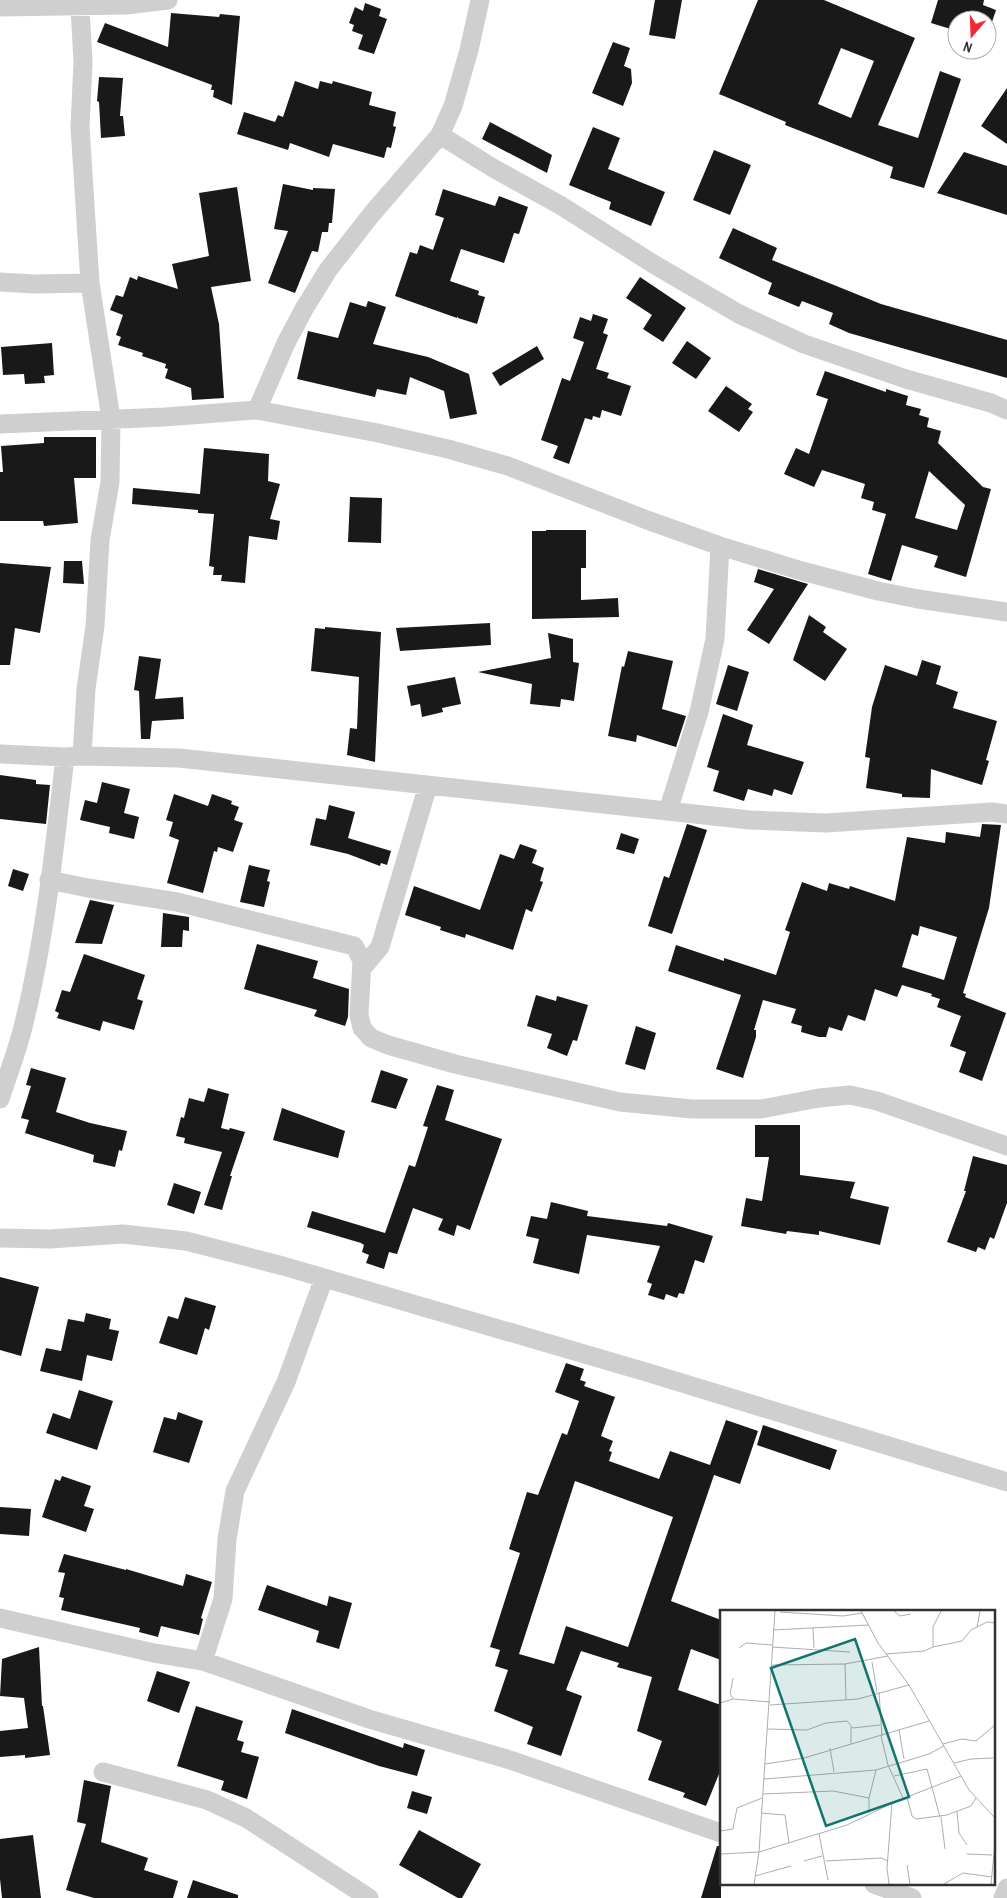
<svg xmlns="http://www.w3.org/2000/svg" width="1007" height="1898" font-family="'Archivo Narrow',sans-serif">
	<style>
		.building { fill: #191919; fill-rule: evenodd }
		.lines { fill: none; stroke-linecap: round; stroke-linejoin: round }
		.street { stroke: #cfcfcf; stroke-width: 19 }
		.inset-road { fill: none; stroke: #adadad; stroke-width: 1 }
		.view { fill: #0f766e; fill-opacity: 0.15; stroke: #0f766e; stroke-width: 2.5 }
		.inset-edge { fill: none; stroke: #323232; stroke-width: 2.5 }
	</style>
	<rect width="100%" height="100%" fill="#fff"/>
	<path class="building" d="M655 0H682L675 39 649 35Z
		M758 0H824L915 38 878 125 918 138 940 71 961 79 924 188 890 178 893 167 785 125 786 122 719 94ZM841 48 874 61 851 118 818 104Z
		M938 0H984L983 5 996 10 989 31 987 30V20H957V31L931 23Z
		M365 3 381 9 379 16 387 19 374 54 358 49 363 35 352 31 354 25 349 23 355 7 363 11Z
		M171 13 219 17 220 14 240 16 232 105 213 97 214 90H211L212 85 97 42 105 23 168 47Z
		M613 42 630 48 624 66 631 69 632 83 623 106 592 93Z
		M99 77 123 78 120 116H123L125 136 101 138 99 102 97 101Z
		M295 81 318 89 320 81 332 84 333 81 372 92 369 105 396 112 393 126 396 127 391 148 387 147 384 158 333 144 329 157 290 143 288 150 237 134 244 112 275 122 278 115 283 117Z
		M1007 88V144L981 126Z
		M490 122 552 155 547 173 482 139Z
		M593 127 620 138 608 169 665 192 651 226 609 209 611 202 569 185Z
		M714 150 751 165 730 215 693 200Z
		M964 152 1007 166V215L937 193Z
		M283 184 313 190V188L335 189 332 223H329L328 232H322L318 252 312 251 295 293 268 283 288 231 274 229Z
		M237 187 251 281 211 287 219 324 224 398 192 400 191 388 165 378 168 369 165 368 166 364 142 356 143 353 118 345 121 337 116 335 123 315 110 310 116 295 123 297 130 277 137 280 138 276 178 289 172 264 209 256 199 193Z
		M443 189 495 206 499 196 528 207 519 234 514 233 504 263 461 249 450 281 479 291 478 295 485 297 477 324 458 318 457 316V318L395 296 410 252 417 254 420 245 433 250 444 218 435 215Z
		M733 228 777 248 772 260 881 304 1007 340V378L849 333 829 324 833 313 802 301 799 307 768 294 772 283 719 258Z
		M640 277 686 308 663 342 643 329 652 315 626 298Z
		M368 301 386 307 373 344 428 357 469 374 477 414 450 419 444 391 410 377 406 395 377 389 375 397 297 379 308 331 338 338 350 302 366 307Z
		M593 314 608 319 603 333 608 335 596 369 609 373 607 378 631 386 621 416 602 410 600 418 593 416 592 420 585 418 569 464 553 458 558 446 541 440 562 378 570 381 584 342 573 338 580 317 591 321Z
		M687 341 711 358 696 379 672 363Z
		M52 343 54 375 44 376 45 383 25 384 24 374 3 375 1 347Z
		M537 346 544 359 500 386 492 373Z
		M825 371 886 392V389L908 396 906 405 921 409 919 415 929 418 927 427 941 431 938 443 983 487 991 489 966 577 934 567 938 556 902 545 891 581 868 574 886 514 872 510 874 502 861 498 865 484 822 470 814 487 784 474 796 448 809 454 828 399 816 395ZM929 471 965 505 957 530 915 518Z
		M726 386 752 404 748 409 753 412 739 432 708 411Z
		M44 437H96V478H74L78 523 44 526 43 521H0V472H3L1 446 44 443Z
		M204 448 269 454 268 481 280 484 270 519 280 521 277 540 249 536 245 583 221 581 222 575H213L214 567 209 566 214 514 198 513V510L132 504 133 488 200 494Z
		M350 497 382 498 381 543 348 542Z
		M546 530H586V568H581V600L618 598 619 617 532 619V531H546Z
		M64 561H82L84 584 63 583Z
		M0 563 51 567 40 633 15 628 10 665H0Z
		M758 569 808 584 769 644 747 630 774 589 754 582Z
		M809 615 826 627 823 632 847 649 825 681 793 660Z
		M490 623 491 645 400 651 396 628Z
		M325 627 381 632 375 762 347 755 350 728 357 729 359 677 311 671 315 628 325 629Z
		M548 633 573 639V662L579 663 574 701 561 699 560 707 530 704 532 684 478 672 551 658Z
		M628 651 673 661 662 709 686 716 676 747 637 735 636 742 608 736 622 666 624 667Z
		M139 656 161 659 155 699 183 697 184 719 152 721 150 739H141L139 691 134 690Z
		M922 660 941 666 936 684 958 692 953 708 997 721 986 760 989 761 982 785 931 769 930 798 902 797V794L866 788 870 758 865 757 872 707 885 665 917 676Z
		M728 665 749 672 737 711 716 704Z
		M455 677 461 704 442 708 443 712 422 717 420 704 411 706 407 686Z
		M723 714 753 725 747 745 804 762 792 795 774 789 772 796 748 789 744 801 713 791 719 771 707 767Z
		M0 775 36 780V784L50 785 46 824 0 819Z
		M102 782 130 789 124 813 139 817 134 839 109 833 110 827 80 820 85 800 97 803Z
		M174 794 208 806 212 794 232 801 231 804 239 807 234 820 243 823 233 852 218 847 217 852 214 851 203 893 167 883 179 840 169 836 173 822 166 820Z
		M329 805 355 812 348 838 391 851 387 865 381 863 380 866 348 854 310 845 316 818 326 820Z
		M687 824 707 830 672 934 648 926 664 876 669 878Z
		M982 824 1001 825 989 908 963 993 966 994 965 997 1006 1013 982 1081 959 1072 966 1052 950 1046 961 1016 937 1007 940 999 931 996 932 994 902 985 897 997 875 989 865 1021 848 1015 842 1031 829 1027 826 1037H819L801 1032 802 1026 791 1023 796 1009 763 1000 754 1030H756V1037L743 1078 716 1069 741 995 668 971 676 945 724 961V958L776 975 790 932 785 930 802 882 827 891 829 883 849 889 850 886 895 901 907 837 945 843 946 832 980 837ZM920 926 957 937 944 980 902 967 912 934 918 936Z
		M621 833 639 839 634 854 616 849Z
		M520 844 537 850 532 863 544 868 540 881 543 882 532 912 526 909 513 950 466 934 465 938 440 930 441 927 405 915 414 886 480 910 500 854 514 859Z
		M249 865 270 870 267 881 270 882 264 907 240 902Z
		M13 869 29 874 23 891 8 886Z
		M90 900 114 905 102 944 75 943Z
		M163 913 189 917V931L183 930 182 947H161Z
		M257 944 318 961 313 978 349 989 348 1017 345 1026 314 1016 317 1010 244 989Z
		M84 954 145 975 137 999 143 1001 134 1030 103 1021 100 1031 57 1018 59 1013 55 1011 62 990 70 992Z
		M536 995 556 1001 557 996 588 1005 577 1041 573 1040 567 1056 547 1048 552 1034 527 1026Z
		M636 1026 656 1033 645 1070 625 1064Z
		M31 1068 66 1078 56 1112 90 1123 127 1131 122 1151 119 1150 115 1167 93 1162 94 1155 25 1133 29 1120 21 1118 31 1086 26 1085Z
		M381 1070 408 1079 396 1109 371 1102Z
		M437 1085 454 1090 445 1120 502 1139 470 1230 457 1225 454 1236 438 1230 443 1219 413 1208 397 1254 389 1252 384 1269 366 1263 369 1255 362 1252 364 1245 361 1243 307 1227 312 1211 385 1233 409 1165 415 1167 428 1127 423 1126Z
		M208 1088 229 1094 221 1128 229 1130 230 1128 245 1132 230 1176H232L222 1210 204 1205 222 1152 184 1143 185 1138 176 1136 181 1117 184 1118 189 1098 204 1102Z
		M282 1108 345 1131 338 1158 273 1140Z
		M755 1125H800V1175L855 1182 850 1198 889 1207 880 1245 819 1231V1235L787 1231 786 1234 741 1226 746 1198 762 1201 769 1157H755Z
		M973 1156 1007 1165V1203L994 1239 990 1237 985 1250 978 1247 976 1252 947 1242 966 1191H964Z
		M174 1183 201 1192 194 1214 167 1205Z
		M551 1202 588 1211 587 1216 667 1226 668 1223 713 1236 704 1263 695 1260 684 1294 679 1293 677 1298 666 1294 664 1300 648 1295 652 1284 647 1282 660 1246 587 1235 579 1274 533 1263 539 1239 526 1236 531 1216 547 1219Z
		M0 1277 39 1287 21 1356 0 1350Z
		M185 1297 216 1306 209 1330 205 1328 197 1355 159 1343 168 1316 178 1319Z
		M86 1313 111 1319 109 1329 119 1331 112 1361 87 1355 82 1381 40 1371 46 1348 61 1351 68 1319 84 1322Z
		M566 1363 584 1369 580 1380 586 1382 584 1386 615 1397 601 1436 613 1441 609 1451 612 1452 609 1461 659 1479 670 1451 710 1465 726 1420 758 1431 740 1484 714 1475 671 1601 721 1620V1660L691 1649 678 1690 721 1705V1769L706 1806 683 1797 685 1793 648 1780 662 1741 637 1731 652 1677 617 1667 619 1663 581 1651 566 1690 582 1696 561 1756 527 1744 533 1727 494 1711 508 1670 495 1666 500 1650 490 1647 520 1553 509 1549 527 1492 538 1495 562 1433 567 1435 579 1401 555 1392ZM575 1481 673 1517 628 1647 566 1626 554 1664 519 1654Z
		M79 1390 113 1401 97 1450 46 1433 53 1413 70 1419Z
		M178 1412 203 1421 189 1463 153 1452 164 1417 176 1420Z
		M763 1425 837 1450 830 1470 757 1445Z
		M62 1476 91 1486 84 1506 94 1509 86 1532 42 1517 55 1479 60 1481Z
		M0 1507 31 1509 29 1536 0 1534Z
		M64 1554 126 1570V1569L183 1586 186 1574 212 1582 201 1618 203 1619 199 1635 161 1626 158 1637 139 1632 140 1628 61 1610 64 1598 59 1597 65 1573 58 1572Z
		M267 1585 327 1606 329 1596 352 1603 339 1649 316 1642 319 1631 258 1610Z
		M39 1647 42 1706H43L50 1755 25 1758V1755L0 1757V1731L28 1728 24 1698 0 1696 2 1659Z
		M157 1671 190 1682 179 1713 147 1701Z
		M196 1706 243 1721 237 1740 244 1742 241 1752 259 1757 247 1799 221 1790 224 1781 177 1766Z
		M292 1709 403 1748 404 1743 425 1750 417 1776 379 1766 285 1733Z
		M84 1780 111 1786 101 1842 148 1858 144 1870 178 1881 173 1898H94L66 1890 86 1824 77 1822Z
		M412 1791 432 1797 427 1814 407 1808Z
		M419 1830 481 1864 462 1898H458L399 1865Z
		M33 1835 41 1898H2L0 1879V1839Z
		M717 1846H721V1898H701Z
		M193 1880 238 1895V1898H187Z"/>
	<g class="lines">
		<path class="street" d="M0 7 126 5 168 0
			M80 7 83 62 80 127 90 283 111 419 110 482 100 540 95 626 86 689 82 756
			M440 135 493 168 560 205 655 265 739 314 804 344 906 379 991 403 1007 410
			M0 282 34 284 90 283
			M257 410 286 343 304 309 328 270 371 215 440 135 453 106 469 50 480 0
			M0 424 165 417 257 410 378 433 448 449 508 466 647 520 720 546 802 571 878 591 918 599 1007 612
			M0 754 65 757 82 756 179 758 750 820 826 823 992 812 1007 814
			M668 811 699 712 715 639 720 546
			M49 880 88 888 177 902 354 946 362 960 359 1015 362 1028 371 1038 388 1045 455 1064 620 1102 692 1109H761L819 1098 850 1095 877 1101 1007 1146
			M362 960 365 965 380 947 428 785
			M0 1099C8 1074 18 1049 24 1023 45 938 55 845 65 757
			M0 1238 50 1239 123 1234 186 1241 283 1266 646 1372 1007 1482
			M0 1618 154 1653 203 1661 369 1719 510 1760 721 1833
			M203 1661 223 1599 227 1539 235 1491 286 1382 324 1278
			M103 1772 207 1800 246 1818 369 1898
			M874 1884 912 1898
			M1003 1898 1007 1888"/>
	</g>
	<g transform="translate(720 1610)">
		<rect width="275" height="275" fill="#fff"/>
		<path class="inset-road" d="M141 1 158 33 189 75 249 180 275 208M174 1 180 6 191 4M60 2 123 6 142 3M257 17 260 1M93 18 94 38M53 20 148 15M52 37 130 42M213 37 242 31 251 20 267 12 275 13M19 38 26 33 52 35M166 44 204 41 213 37V17L221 1M152 52 157 82M125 54 126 90M52 55 125 54 168 46M159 82 162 126M13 88 10 84 13 68M0 93 13 89 50 92M50 95 138 89 189 75M47 119 87 120 106 113 127 111 133 118 160 115M179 120 184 149M161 126 168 155 183 188M131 134V117M223 134 242 129 256 131 275 115M110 138 114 162M234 153 251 149 273 148M45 154 84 148 209 111M174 166 207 159 220 207M44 169 156 160 209 144 224 136M43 184 113 181 149 188M187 187 192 206 196 209 227 205 251 196 256 188M237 202 239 223 247 235M41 203 65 205 69 233M149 203V188L156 160M221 207 225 239M0 221 13 219 17 198 42 188M99 224 108 270M39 242 127 215 179 190 241 166M0 244 39 242M247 244 272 245M84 251 102 246M106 251 161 248 168 251M187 255 190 274M35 266 71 256M34 274 39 242 55 1M169 274 167 258 172 193M224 274 243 263 272 267M271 274 275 234"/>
		<path class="view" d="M135 29 189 187 106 216 51 58Z"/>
		<rect width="275" height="275" class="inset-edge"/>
	</g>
	<g transform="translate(972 35) rotate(199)"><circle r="24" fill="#ffffff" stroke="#adadad"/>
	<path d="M0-4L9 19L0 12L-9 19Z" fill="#f62735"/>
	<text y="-8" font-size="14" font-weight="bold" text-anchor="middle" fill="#323232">N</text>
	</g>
</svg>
